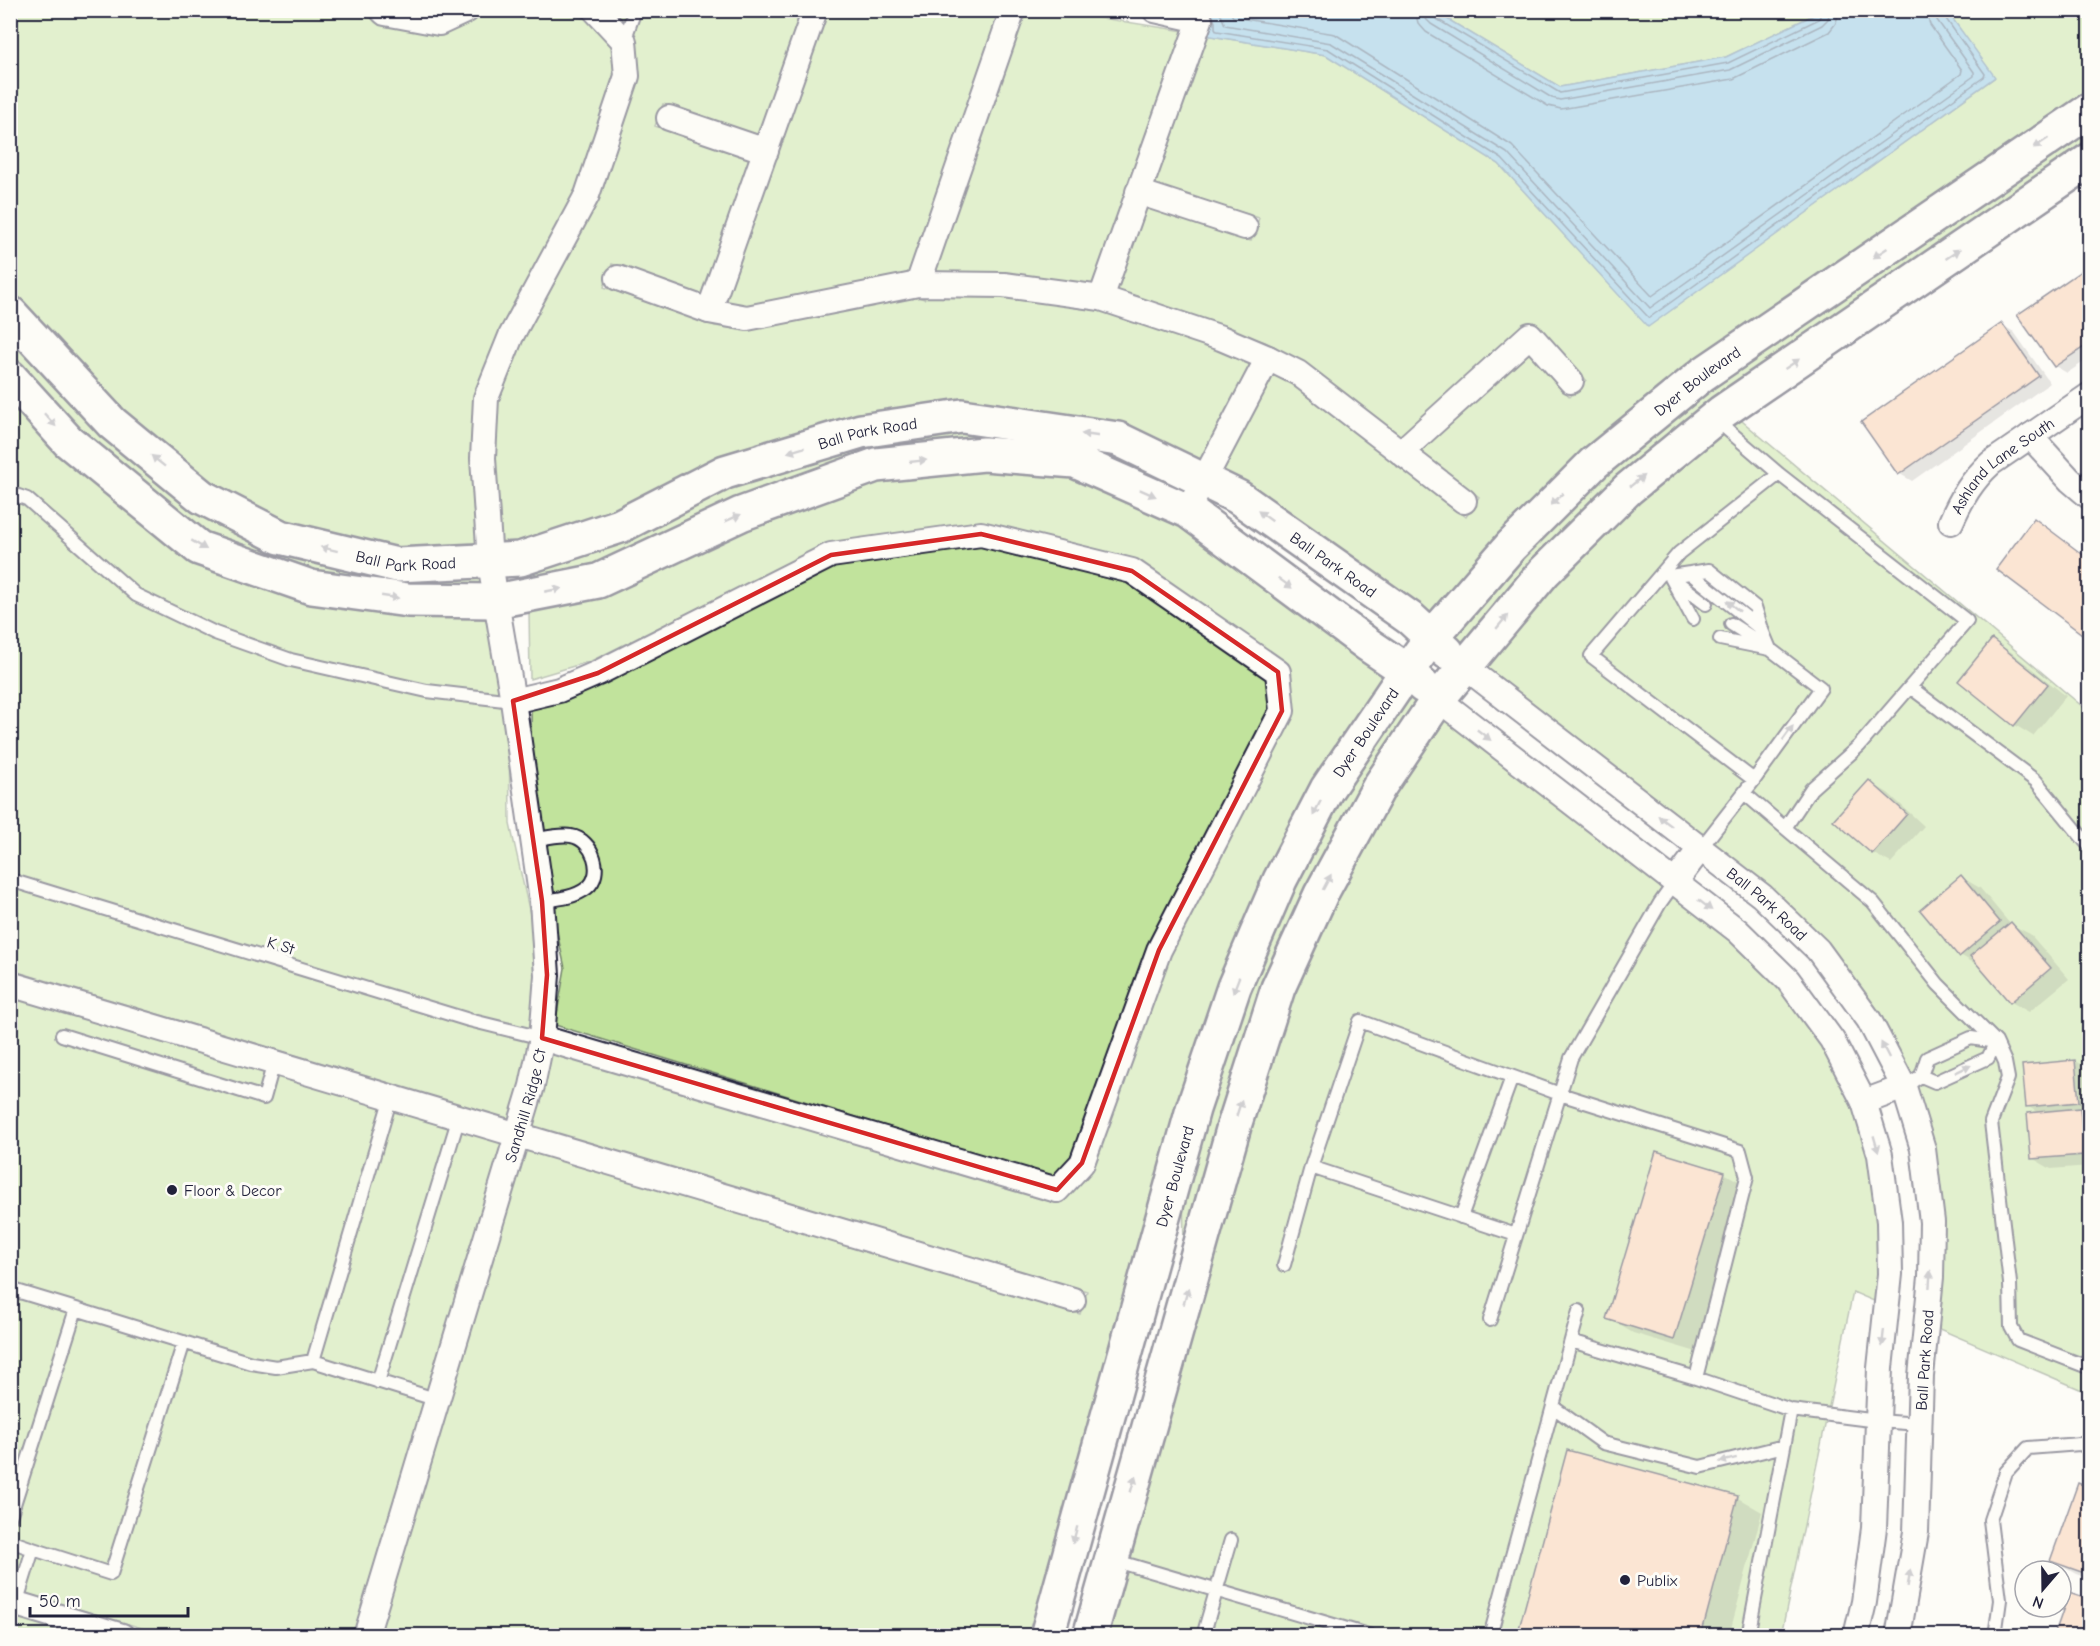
<svg xmlns="http://www.w3.org/2000/svg" width="2100" height="1646" font-family="'Comic Neue',sans-serif">
	<style>
		.green { fill: #c1e39c; stroke: #72826c; stroke-width: 1.5 }
		.water { fill: #83c2e3; stroke: #5c82a0; stroke-width: 1.5 }
		.shadow { fill: #0003 }
		.lines { fill: none; stroke-linecap: round; stroke-linejoin: round }
		.shore { stroke: #49627e; stroke-width: 1.5 }
		.building { fill: #f8c9a7; stroke: #22223b; stroke-width: 1.5 }
		.lane-casing { stroke: #22223b; stroke-width: 16 }
		.street-casing { stroke: #22223b; stroke-width: 28 }
		.secondary-casing { stroke: #22223b; stroke-width: 38 }
		.lane { stroke: #fdfcf7; stroke-width: 12 }
		.street { stroke: #fdfcf7; stroke-width: 24 }
		.secondary { stroke: #fdfcf7; stroke-width: 33 }
		.oneway { fill: #9a9aa2 }
		.marked { fill: none; stroke: #d62828; stroke-width: 4.5; stroke-linejoin: round }
		.poi-dot { fill: #22223b; stroke: #fdfcf7; stroke-width: 2 }
		.labels { text-anchor: middle; stroke-width: 6; stroke-linejoin: round; paint-order: stroke }
		.street-label { font-size: 16px; fill: #22223b; stroke: #fdfcf7 }
		.poi-label { font-size: 16px; fill: #22223b; stroke: #fdfcf7; text-anchor: start }
	</style>
	<rect width="100%" height="100%" fill="#fdfcf7"/>
	<filter id="ink" filterUnits="userSpaceOnUse"><feTurbulence type="fractalNoise" baseFrequency=".0167" numOctaves="2"/><feDisplacementMap in="SourceGraphic" scale="12" xChannelSelector="R" yChannelSelector="G"/><feConvolveMatrix kernelMatrix="1 2 1 2 8 2 1 2 1" color-interpolation-filters="sRGB"/></filter>
	<g filter="url(#ink)">
		<path class="green" d="M611 10 804 11 760 136 663 104 655 126 752 159 703 295 612 264 604 287 715 326 744 330 916 296 924 299 925 296 1002 297 1098 310 1217 349 1252 364 1200 465 962 404 617 515 501 548 494 457 497 400 521 341 637 79Z
			M10 11H367L376 22 382 25 437 35 495 11H556L587 19 613 47 616 75 577 191 502 331 479 549 399 553 284 525 208 487 119 414 11 297Z
			M827 11H1001L910 274 748 306 724 301Z
			M1024 11H1057L1184 31 1094 285 1006 273 933 272Z
			M1434 11H1822L1726 57 1560 87Z
			M1947 11H2089V96L1697 364 1431 621 1219 474 1272 373 1292 384 1393 461 1398 468 1401 467 1466 517 1479 497 1419 451 1529 351 1570 397 1586 380 1539 327 1524 326 1401 437 1305 363 1265 342 1115 290 1144 207 1251 241 1259 218 1152 184 1205 35 1326 55 1499 164 1648 326 1994 78Z
			M2089 123V147L1716 403 1464 650 1447 636 1601 472 1708 384Z
			M10 331 195 507 485 573 495 588H410L314 575 205 537 75 431 11 359Z
			M10 395 195 559 508 612 510 824 543 973 522 1084 511 1120 11 970Z
			M1736 416 2089 712V1393L1937 1328 1934 1147 1912 1073H1909L1878 1011 1827 942 1768 886 1481 664 1634 498Z
			M962 429 1114 450 1188 486 1184 495 984 442 596 569 523 587 513 571 728 483 863 442Z
			M983 466 1072 473 1182 522 1391 675 1318 782 1036 1635 378 1636 525 1149 1080 1314 1087 1291 532 1126 550 1049 1053 1202 1064 1198 1289 669 1284 661 1138 561 980 522 827 544 591 661 530 679 529 609 744 526 877 477Z
			M979 546 1127 582 1268 679 1271 709 1073 1157 1054 1177 555 1025 565 968 532 821 531 703 833 567Z
			M1408 688 1423 701 1369 781 1184 1248 1183 1186 1245 991 1336 795Z
			M1440 715C1505 766 1571 817 1636 868 1667 892 1700 915 1730 940 1797 995 1848 1074 1869 1158 1880 1203 1881 1255 1876 1302L1853 1292 1781 1635 1102 1636 1288 992 1330 898Z
			M10 996 504 1143 355 1635H165L11 1589Z
			M11 1615 80 1635H11Z"/>
		<path class="water" d="M1204 11H1434L1560 87 1726 57 1822 11H1947L1995 77 1648 327 1499 164 1326 55 1205 35Z"/>
		<path class="shadow" d="M2090 267V358L2067 373 2055 366Z
			M2002 325 2014 332 2050 383 1912 481 1900 474Z
			M1993 641 2011 652 2066 696 2033 736 2015 725 1961 681Z
			M1869 782 1888 793 1924 826 1891 863 1872 853Z
			M1961 877 1980 888 2010 924 2030 934 2069 979 2029 1012 2011 1002 1979 966 1960 955Z
			M2075 1061 2090 1070V1113H2085L2090 1116V1166L2051 1169 2032 1158 2039 1113 2027 1106Z
			M1724 1173 1749 1187 1700 1353 1633 1333 1608 1318Z
			M2090 1489V1579L2076 1574 2051 1560Z
			M1738 1498 1762 1512 1729 1636H1519Z"/>
		<g class="lines">
			<path class="shore" d="M1210 10 1215 22V28L1217 31 1328 49 1502 159 1649 318 1984 77 1985 74 1944 16 1943 10
				M1219 10 1225 25 1331 43 1507 153 1650 308 1974 76V72L1937 20 1935 10
				M1229 10 1233 17 1335 34 1512 146 1652 296 1961 74 1962 70 1930 25 1926 10
				M1415 10 1418 23 1426 32 1548 106 1561 109 1733 79 1829 32 1836 23 1839 10
				M1424 10 1426 19 1431 24 1552 98 1560 100 1730 70 1822 25 1828 19 1830 10
				M1432 10 1435 18 1560 93 1728 63 1819 19 1822 10"/>
		</g>
		<path class="building" d="M2090 265V343L2054 367 2017 315Z
			M2002 323 2039 376 1898 475 1861 422Z
			M2034 518 2090 560V640L1996 569Z
			M1992 639 2048 684 2014 726 1958 681Z
			M1869 780 1907 814 1872 854 1833 820Z
			M1961 875 2000 922 1959 957 1920 910Z
			M2011 922 2051 968 2010 1003 1970 956Z
			M2075 1060 2079 1102 2026 1107 2022 1065Z
			M2080 1108 2084 1155 2031 1159 2027 1113Z
			M1656 1151 1725 1172 1674 1340 1606 1319Z
			M1567 1450 1738 1496 1701 1636H1517Z
			M2078 1483 2090 1488V1575L2050 1561Z
			M2069 1593 2090 1600V1636H2054Z"/>
		<g class="lines">
			<defs>
				<path id="lane" d="M624 41 635 10
					M1715 419 1779 474 1967 621 1859 746 1811 789 1785 828 1873 902 1938 984 1996 1042 2005 1062 2008 1078 1991 1122 2010 1283 2011 1327 2018 1340 2090 1368
					M10 493 27 499 136 595 215 633 291 660 427 691 513 701
					M1664 572 1670 576 1693 619
					M1690 573 1709 570 1755 607 1762 629
					M1670 576 1690 573 1762 630 1770 649
					M1676 581 1706 604
					M1731 624 1764 645
					M1720 639 1770 649 1821 688 1754 780
					M1910 687 2036 781 2090 847
					M1744 793 1785 828
					M534 840C545 838 560 834 571 836 593 839 605 874 587 888 574 898 557 899 542 901
					M1700 849 1754 780 1591 656 1679 553 1779 474
					M10 880 469 1020 542 1038
					M62 1035 264 1098 274 1062
					M1921 1076 1935 1082 1988 1058 1996 1042
					M1904 1087 1921 1076 1927 1058 1971 1038 1996 1042
					M1311 1167 1360 1021 1560 1094 1740 1151 1747 1177 1696 1378 1791 1410 1878 1421 1920 1424
					M1461 1217 1512 1077
					M1284 1265 1311 1167 1516 1235
					M10 1289 76 1309 10 1517
					M76 1309 251 1363 276 1367 313 1361 438 1400
					M1490 1320 1571 1058 1660 903 1675 882
					M1571 1341 1696 1378
					M313 1361 391 1097
					M378 1382 459 1117
					M1553 1407 1603 1443 1700 1467 1784 1446
					M10 1541 33 1549 16 1604
					M33 1549 111 1574 184 1342
					M1113 1560 1371 1636
					M1203 1636 1231 1540
					M1490 1636 1579 1311
					M1748 1636 1791 1410
					M1995 1636 2000 1600 1990 1520 2006 1472 2028 1448 2080 1444 2090 1448"/>
				<g id="street">
					<path d="M382 10 385 13 439 23 467 10"/>
					<path d="M669 118 766 151"/>
					<path d="M1138 192 1245 227"/>
					<path d="M618 278 709 311 747 318 918 284 1004 285 1101 298 1221 338 1268 358 1298 373 1464 501"/>
					<path d="M918 284 1013 10"/>
					<path d="M1101 298 1200 20 1155 10"/>
					<path d="M709 311 815 10"/>
					<path d="M2030 436 2070 480 2090 497"/>
					<path d="M1401 452 1530 335 1571 381"/>
					<path d="M1196 495 1268 358"/>
					<path id="s1" d="M1951 522C1961 499 1972 480 1991 463L2090 395"/>
					<path id="s2" d="M1465 667 1762 896 1818 950 1869 1020 1904 1087 1923 1149 1932 1222 1931 1277 1921 1376 1916 1532 1898 1636"/>
					<path d="M1438 699 1738 931 1788 980 1832 1040 1864 1102 1880 1155 1889 1222 1890 1274 1880 1368 1874 1528 1864 1602 1856 1636"/>
					<path d="M513 701 559 690 598 673 831 555 981 534 1132 571 1278 672 1282 711 1159 950 1082 1163 1057 1190 542 1038"/>
					<path d="M1675 882 1700 849"/>
					<path d="M10 984 1073 1300"/>
					<path d="M1864 1102 1904 1087"/>
					<path d="M10 1602 122 1636"/>
					<path id="s3" d="M366 1636 532 1086 542 1038 547 975 542 901 513 701 496 601 490 561 483 458 486 398 511 336 587 195 627 76 624 41 595 10"/>
				</g>
				<g id="secondary">
					<path id="s4" d="M10 313 112 423 202 497 280 537 397 565 520 559 620 526 725 472 861 431 962 416 1118 439 1238 497 1411 619 1447 652"/>
					<path d="M10 377 68 441 199 548 311 587 408 600 496 601 598 581 741 514 876 465 984 454 1075 461 1188 511 1367 644 1407 671 1423 686"/>
					<path id="s5" d="M1047 1636 1193 1109 1234 987 1280 880 1327 789 1407 671 1431 638 1511 546 1594 463 1703 374 2090 110"/>
					<path d="M1090 1636 1234 1126 1278 988 1321 894 1379 787 1438 699 1544 572 1628 489 1722 412 2090 160"/>
				</g>
			</defs>
			<use href="#lane" class="lane-casing"/>
			<use href="#street" class="street-casing"/>
			<use href="#secondary" class="secondary-casing"/>
			<use href="#lane" class="lane"/>
			<use href="#street" class="street"/>
			<use href="#secondary" class="secondary"/>
		</g>
		<defs><path id="oneway-solid" d="M-6-.8H1V-3.2L6.5 0L1 3.2V.8H-6Z" transform="scale(1.5)"/></defs>
		<g class="oneway">
			<use href="#oneway-solid" transform="translate(2041 143) rotate(146)"/>
			<use href="#oneway-solid" transform="translate(1880 253) rotate(146)"/>
			<use href="#oneway-solid" transform="translate(1953 254) rotate(-34)"/>
			<use href="#oneway-solid" transform="translate(1792 364) rotate(-34)"/>
			<use href="#oneway-solid" transform="translate(50 420) rotate(48)"/>
			<use href="#oneway-solid" transform="translate(1090 435) rotate(-172)"/>
			<use href="#oneway-solid" transform="translate(796 450) rotate(163)"/>
			<use href="#oneway-solid" transform="translate(158 461) rotate(-141)"/>
			<use href="#oneway-solid" transform="translate(918 461) rotate(-6)"/>
			<use href="#oneway-solid" transform="translate(1637 481) rotate(-39)"/>
			<use href="#oneway-solid" transform="translate(1148 493) rotate(24)"/>
			<use href="#oneway-solid" transform="translate(1557 499) rotate(135)"/>
			<use href="#oneway-solid" transform="translate(1265 516) rotate(-144)"/>
			<use href="#oneway-solid" transform="translate(733 518) rotate(-24)"/>
			<use href="#oneway-solid" transform="translate(199 545) rotate(31)"/>
			<use href="#oneway-solid" transform="translate(329 549) rotate(-166)"/>
			<use href="#oneway-solid" transform="translate(1285 583) rotate(37)"/>
			<use href="#oneway-solid" transform="translate(553 590) rotate(-11)"/>
			<use href="#oneway-solid" transform="translate(390 597) rotate(8)"/>
			<use href="#oneway-solid" transform="translate(1733 606) rotate(-142)"/>
			<use href="#oneway-solid" transform="translate(1502 622) rotate(-50)"/>
			<use href="#oneway-solid" transform="translate(1788 733) rotate(-54)"/>
			<use href="#oneway-solid" transform="translate(1484 735) rotate(38)"/>
			<use href="#oneway-solid" transform="translate(1317 808) rotate(117)"/>
			<use href="#oneway-solid" transform="translate(1665 821) rotate(-142)"/>
			<use href="#oneway-solid" transform="translate(1327 882) rotate(-62)"/>
			<use href="#oneway-solid" transform="translate(1705 905) rotate(38)"/>
			<use href="#oneway-solid" transform="translate(1236 985) rotate(111)"/>
			<use href="#oneway-solid" transform="translate(1885 1050) rotate(-117)"/>
			<use href="#oneway-solid" transform="translate(1963 1069) rotate(-25)"/>
			<use href="#oneway-solid" transform="translate(1239 1108) rotate(-72)"/>
			<use href="#oneway-solid" transform="translate(1876 1144) rotate(74)"/>
			<use href="#oneway-solid" transform="translate(1930 1279) rotate(-86)"/>
			<use href="#oneway-solid" transform="translate(1186 1296) rotate(-74)"/>
			<use href="#oneway-solid" transform="translate(1883 1338) rotate(96)"/>
			<use href="#oneway-solid" transform="translate(1728 1460) rotate(166)"/>
			<use href="#oneway-solid" transform="translate(1133 1484) rotate(-74)"/>
			<use href="#oneway-solid" transform="translate(1075 1535) rotate(105)"/>
			<use href="#oneway-solid" transform="translate(1909 1578) rotate(-81)"/>
		</g>
	</g>
	<path d="M0 0H2100V1646H0ZM981 534 1132 571 1278 672 1282 711 1159 950 1082 1163 1057 1190 542 1038 547 975 542 901 513 701 598 673 831 555Z" fill="#fdfcf7" fill-opacity=".55" fill-rule="evenodd"/>
	<path class="marked" d="M981 534 1132 571 1278 672 1282 711 1159 950 1082 1163 1057 1190 542 1038 547 975 542 901 513 701 598 673 831 555Z"/>
	<g class="poi-dot">
		<circle cx="172" cy="1190" r="6"/>
		<circle cx="1625" cy="1580" r="6"/>
	</g>
	<g class="labels">
		<g class="street-label">
			<text dy="6" stroke="none"><textPath href="#s5" startOffset="1449">Dyer Boulevard</textPath></text>
			<text dy="6" stroke="none"><textPath href="#s4" startOffset="969">Ball Park Road</textPath></text>
			<text dy="6" stroke="none"><textPath href="#s1" startOffset="78">Ashland Lane South</textPath></text>
			<text dy="6" stroke="none"><textPath href="#s4" startOffset="483">Ball Park Road</textPath></text>
			<text dy="6" stroke="none"><textPath href="#s4" startOffset="1473">Ball Park Road</textPath></text>
			<text dy="6" stroke="none"><textPath href="#s5" startOffset="963">Dyer Boulevard</textPath></text>
			<text dy="6" stroke="none"><textPath href="#s2" startOffset="384">Ball Park Road</textPath></text>
			<text transform="translate(281 945) rotate(17)" y="6">K St</text>
			<text dy="6" stroke="none"><textPath href="#s3" startOffset="554">Sandhill Ridge Ct</textPath></text>
			<text dy="6" stroke="none"><textPath href="#s5" startOffset="477">Dyer Boulevard</textPath></text>
			<text transform="translate(1924 1360) rotate(-86)" y="6">Ball Park Road</text>
		</g>
		<g class="poi-label">
			<text x="184" y="1196">Floor &amp; Decor</text>
			<text x="1637" y="1586">Publix</text>
		</g>
	</g>
	<rect width="2100" height="1646" fill="none" stroke="#fdfcf7" stroke-width="36"/>
	<rect x="18" y="18" width="2064" height="1610" fill="none" stroke="#22223b" stroke-width="2" filter="url(#ink)"/>
	<g transform="translate(2043 1589) rotate(200)"><circle r="28" fill="#fdfcf7" stroke="#a5a5ac" stroke-width="1.5"/>
	<path d="M0-4.5L10 22L0 15L-10 22Z" fill="#22223b"/>
	<text y="-9" font-size="16" font-weight="bold" text-anchor="middle" fill="#22223b">N</text>
	</g>
	<path d="M30 1607v9h158v-9" fill="none" stroke="#22223b" stroke-width="3"/>
	<text x="39" y="1607" font-size="18" fill="#22223b" stroke="#fdfcf7" stroke-width="4.5" paint-order="stroke">50 m</text>
</svg>
